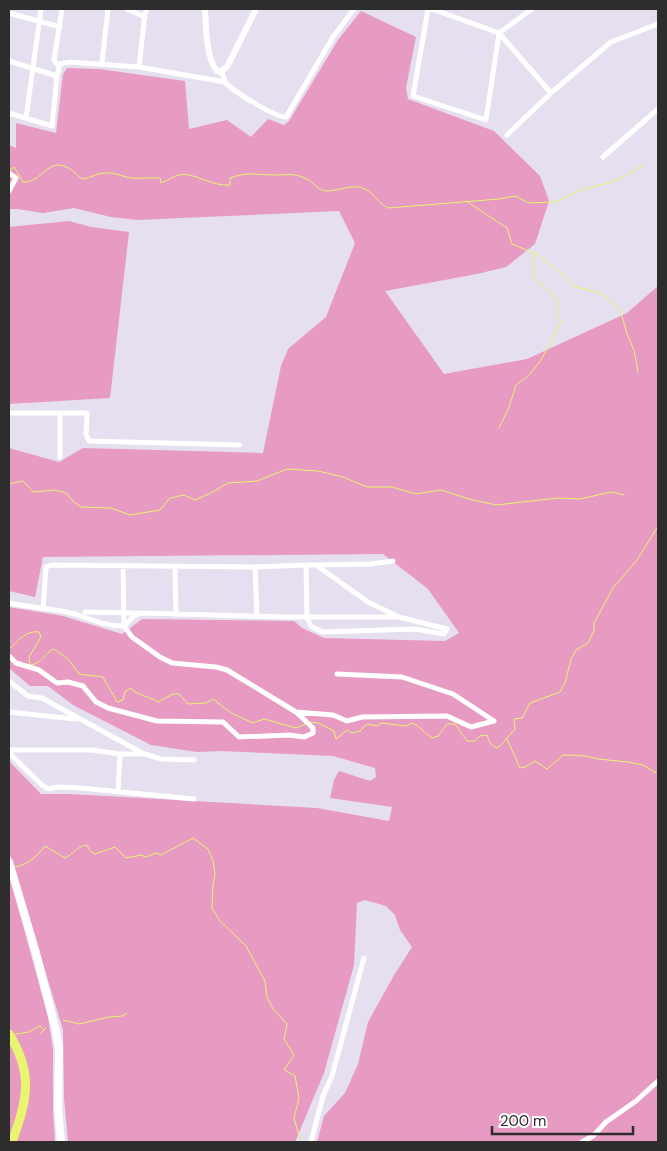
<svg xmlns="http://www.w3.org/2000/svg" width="667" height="1151" font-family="'DM Sans',sans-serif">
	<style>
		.green { fill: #e79ac2 }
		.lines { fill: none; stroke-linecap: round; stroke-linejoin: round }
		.stream { stroke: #e9f470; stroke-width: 1 }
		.river { stroke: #e9f470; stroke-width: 9 }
		.minor { stroke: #fff; stroke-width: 5 }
		.tertiary { stroke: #fff; stroke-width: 6 }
		.secondary { stroke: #fff; stroke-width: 8 }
	</style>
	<rect width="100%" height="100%" fill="#e5dfef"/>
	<path class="green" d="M361 11 416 37 406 88 408 99 494 131 540 176 549 201 535 244 506 267 477 274 385 291 444 374 527 359 627 313 658 286V1142H317L324 1116 345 1093 358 1064 368 1022 393 977 412 947 400 930 395 915 386 906 365 900 357 903 354 965 324 1073 295 1142H68L64 1097 63 1030 9 851V761L41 794H70L317 808 389 821 392 807 330 798 334 780 339 771 370 781 376 777 375 768 333 756 220 751 197 752 151 745 73 705 48 686H30L9 668V607L63 616 122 634 142 619 294 621 302 628 324 638 445 641 459 633 428 589 383 554 43 557 35 597 9 591V448L59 462 83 448 263 453 281 366 288 349 326 317 355 243 339 211 137 220 111 217 74 208 43 213 18 209H9V145L16 148V123L56 133 63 74 67 68 99 69 185 81 189 129 227 120 251 137 268 119 284 125 289 121 338 40Z
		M69 221 91 227 129 232 110 398 9 404V227Z
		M9 874 48 1017 53 1049V1112L55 1142H9Z"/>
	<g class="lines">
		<path class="stream" d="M9 171 14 167 23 182C42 183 47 158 66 167 72 169 77 175 82 179 91 178 97 173 105 173 114 172 123 177 132 178 141 179 151 177 160 178L161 183C167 181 173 176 179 175 192 171 212 187 230 185V178C250 171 255 175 275 175 286 175 294 173 305 178 313 181 318 191 327 191 339 191 354 183 365 189 374 193 378 203 388 208L499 199 515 196 529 203 555 202 579 191 618 180 645 164
			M466 201 507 228 512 244 534 253 558 270 574 286 602 294 620 309 627 334 634 350 638 372
			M499 428 509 407 516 385C540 370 549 345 561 321 554 310 560 308 556 299 553 293 538 283 532 277L534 253
			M9 484 23 481 33 492 55 490 66 493 73 501 81 507 111 508 130 515 160 510 170 498 184 495 195 500 211 493 228 483 257 481 287 469 318 471 343 477 367 487H392L416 494 441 490 469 499 496 505 558 498 580 499 611 492 624 495
			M9 649C18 642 25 630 39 632L41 637 29 657 30 665C42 664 44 653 54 649L69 660 79 674 103 677C107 687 114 693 117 702L123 700 125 692 130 688C140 697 147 695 158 702L173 694H179L188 704 206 703 213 699 231 713 253 723 264 719 296 728 306 724
			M310 722 318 723 334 731 336 739 347 730 352 733 360 731 367 724 377 726 381 723 406 726 412 723C420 726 424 733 432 738L438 736 447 724H455L467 741H475L480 736 487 735 490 743 496 748 500 746 515 729 514 719 522 718 530 703 560 692 565 683 571 659 576 650 588 643 594 631V623L613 588 637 560 658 526
			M507 739 520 768 525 767 535 761 547 769 563 755H566L586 756 598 759 628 762 643 765 658 774
			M14 867C27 866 37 856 45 846L65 858C73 854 78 846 87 845L90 851 95 854 115 847 126 858 141 855 146 857 156 853 161 855 193 838 208 849 213 861 215 874 213 885 212 908 220 921 246 946 265 981 267 997 273 1009 287 1024 284 1039 294 1055 284 1070 295 1076 299 1098 294 1118 301 1142
			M63 1020 79 1024 109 1017 122 1016 127 1013
			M10 1035 29 1032 40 1026 44 1030 40 1034 46 1028"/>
		<path class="river" d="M9 1034C34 1074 27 1100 12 1142"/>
		<path class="minor" d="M127 9 145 17
			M428 9 413 96 486 120 499 33 532 9
			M432 9 499 33 551 93
			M9 13 60 27
			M9 61 57 76 60 64 69 62 139 67 225 82
			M102 63 108 9
			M59 67 54 60 62 9
			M139 67 145 13 147 9
			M222 72C223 75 224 80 226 83 234 92 275 117 286 117L333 37 354 9
			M9 113 52 126 57 76
			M26 118 41 9
			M507 135 551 93 611 42 658 24
			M603 157 658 109
			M9 173 16 178 9 191
			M9 413H87L86 434 89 441 240 445
			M60 457V413
			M123 565 124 626 132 637 160 657 172 663 216 667 227 670 296 712 333 715 347 721 362 717 447 716 471 727 494 721 453 694 402 677 337 674
			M317 565 371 564 393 561
			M175 566 176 615
			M255 567 257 616
			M9 603C28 607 48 608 67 612 86 616 104 627 124 626L134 616 141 613 286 617H399L447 629 444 634 415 629 322 632 311 626 307 618 306 565H316L368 602 399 617
			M43 609 46 567 52 565 255 567 306 565
			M85 612 137 613
			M9 656 16 663 39 670 57 683 68 682 83 686 96 702 108 708 157 721 223 722 239 737 289 735 304 737 313 733V728L296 712
			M9 681 28 696 42 698 144 754
			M9 712 75 719
			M9 750H92L120 754H145L161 759 194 760
			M9 753 42 785 48 789 59 787 80 788 194 799
			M118 791 120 754
			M311 1142 323 1096 332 1076 364 958
			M582 1142 593 1136 606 1122 636 1101 658 1081"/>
		<path class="tertiary" d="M205 9C206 26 206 58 217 71L220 72 227 67 256 9"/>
		<path class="secondary" d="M9 862 36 953 56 1031 59 1049 58 1107 61 1142"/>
	</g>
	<rect width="667" height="1151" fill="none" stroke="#2d2d2d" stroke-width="20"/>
	<path d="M492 1126v8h141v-8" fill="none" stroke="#2d2d2d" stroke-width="2.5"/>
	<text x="500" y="1126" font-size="15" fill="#2d2d2d" stroke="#ffffff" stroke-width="4" paint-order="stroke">200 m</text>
</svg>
